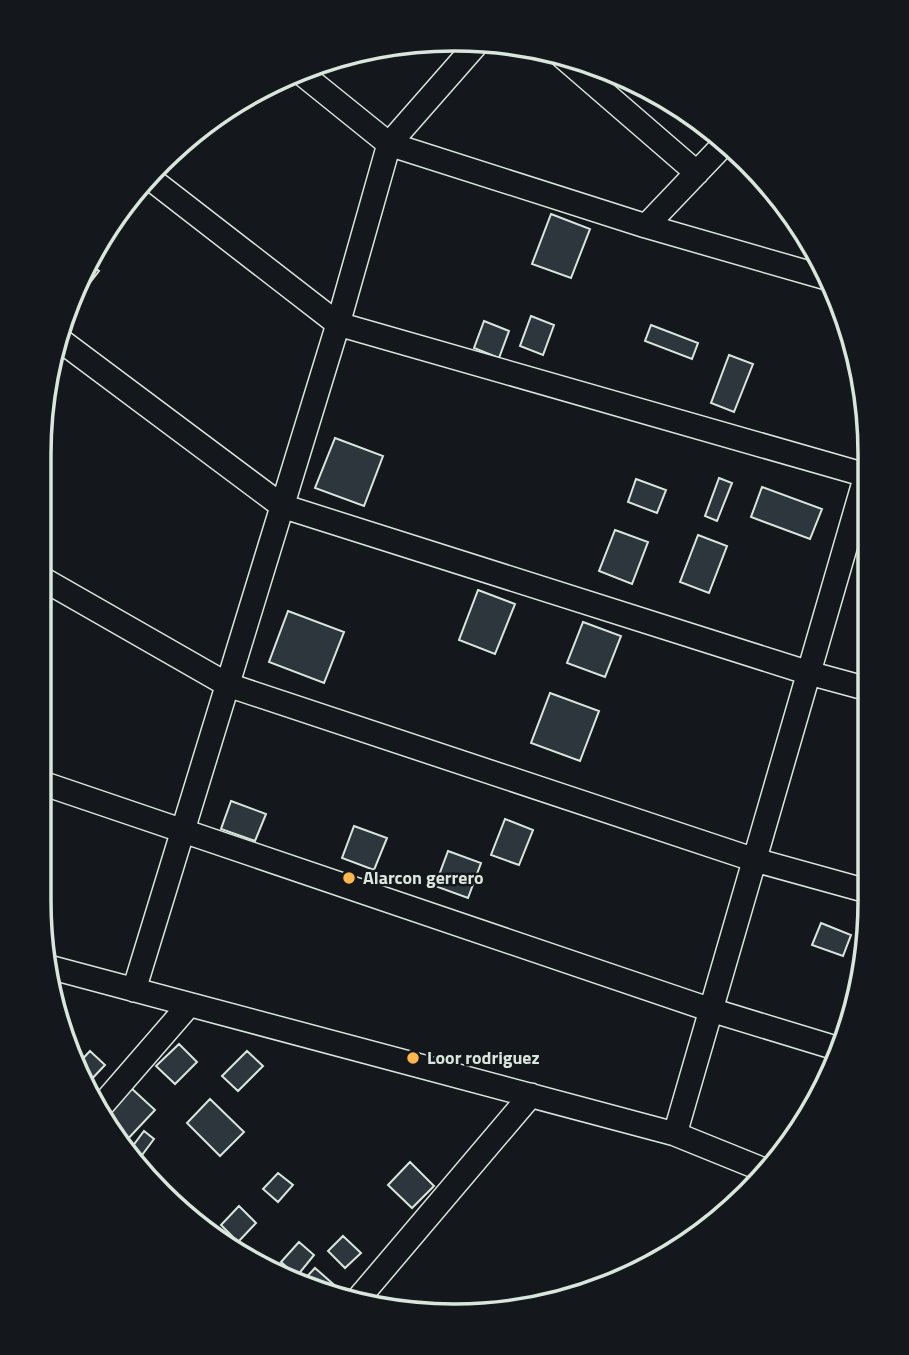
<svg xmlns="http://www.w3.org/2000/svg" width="909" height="1355" font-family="'Titillium Web',sans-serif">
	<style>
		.building { fill: #2c363c; stroke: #d8e6dc; stroke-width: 2 }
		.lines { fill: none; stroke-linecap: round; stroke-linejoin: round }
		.street-casing { stroke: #d8e6dc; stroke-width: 26 }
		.street { stroke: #14181c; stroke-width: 23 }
		.poi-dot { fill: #ffb74d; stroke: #14181c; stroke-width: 2.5 }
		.labels { text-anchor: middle; stroke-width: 5; stroke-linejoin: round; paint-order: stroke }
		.poi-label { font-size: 18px; font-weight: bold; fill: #d8e6dc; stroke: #14181c; text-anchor: start }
		.rim { fill: none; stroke: #d8e6dc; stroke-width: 3.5 }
	</style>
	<rect width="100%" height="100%" fill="#14181c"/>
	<path class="building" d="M551 214 590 229 571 278 532 264Z
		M87 262 99 271 88 285 79 278 81 271Z
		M531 316 554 325 543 355 520 346Z
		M484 321 509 331 499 358 474 348Z
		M651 325 698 343 692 359 645 341Z
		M729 355 753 364 734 412 711 403Z
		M335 438 383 456 364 506 315 488Z
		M719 478 732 483 717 521 705 516Z
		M636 479 666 490 657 513 628 502Z
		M762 487 822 509 810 539 751 517Z
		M615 530 648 542 632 584 599 571Z
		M698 535 727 546 709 593 680 582Z
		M478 590 515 604 495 654 459 640Z
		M288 611 344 632 324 683 269 662Z
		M583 622 621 636 605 677 567 663Z
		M550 693 599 711 580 761 531 743Z
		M231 801 266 814 255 841 221 829Z
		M505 819 533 830 519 865 491 855Z
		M354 826 387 838 374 870 342 858Z
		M448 851 481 863 468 898 435 886Z
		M821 923 851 935 843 956 812 945Z
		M179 1044 197 1062 175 1084 156 1066Z
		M90 1051 105 1065 87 1084 76 1066Z
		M247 1051 263 1066 238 1091 222 1076Z
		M130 1087 155 1110 124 1143 106 1126 101 1117Z
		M210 1099 244 1132 220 1156 187 1123Z
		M144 1131 154 1139 142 1155 132 1147Z
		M410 1162 434 1186 412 1208 388 1185Z
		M278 1173 293 1185 278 1202 263 1189Z
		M239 1206 256 1223 238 1242 221 1225Z
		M343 1236 361 1253 345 1268 328 1251Z
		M299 1242 314 1255 297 1276 281 1262Z
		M315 1268 340 1290 336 1294 298 1286Z"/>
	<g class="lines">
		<defs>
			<path id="street" d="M563 57 697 173
				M301 73 389 144 646 226 830 279
				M147 176 338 324 869 476
				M646 226 727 141
				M60 340 282 506 809 673 868 689
				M41 578 228 685 755 860 867 891
				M39 782 711 1010 839 1049
				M49 967 675 1134 769 1172
				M134 990 338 324 389 144 475 46
				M98 1110 189 1005
				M675 1134 869 465
				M358 1299 531 1095"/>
		</defs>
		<use href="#street" class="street-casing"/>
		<use href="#street" class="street"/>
	</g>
	<g class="poi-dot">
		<circle cx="349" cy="878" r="7"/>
		<circle cx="413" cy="1058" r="7"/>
	</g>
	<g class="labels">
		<g class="poi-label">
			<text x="363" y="884">Alarcon gerrero</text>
			<text x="427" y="1064">Loor rodriguez</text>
		</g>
	</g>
	<path d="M0 0H909V1355H0ZM454 51H455A403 403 0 0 1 858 454V901A403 403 0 0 1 455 1304H454A403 403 0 0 1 51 901V454A403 403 0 0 1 454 51Z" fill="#14181c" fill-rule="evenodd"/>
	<path class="rim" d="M454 51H455A403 403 0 0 1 858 454V901A403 403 0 0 1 455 1304H454A403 403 0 0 1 51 901V454A403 403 0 0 1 454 51Z"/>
</svg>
